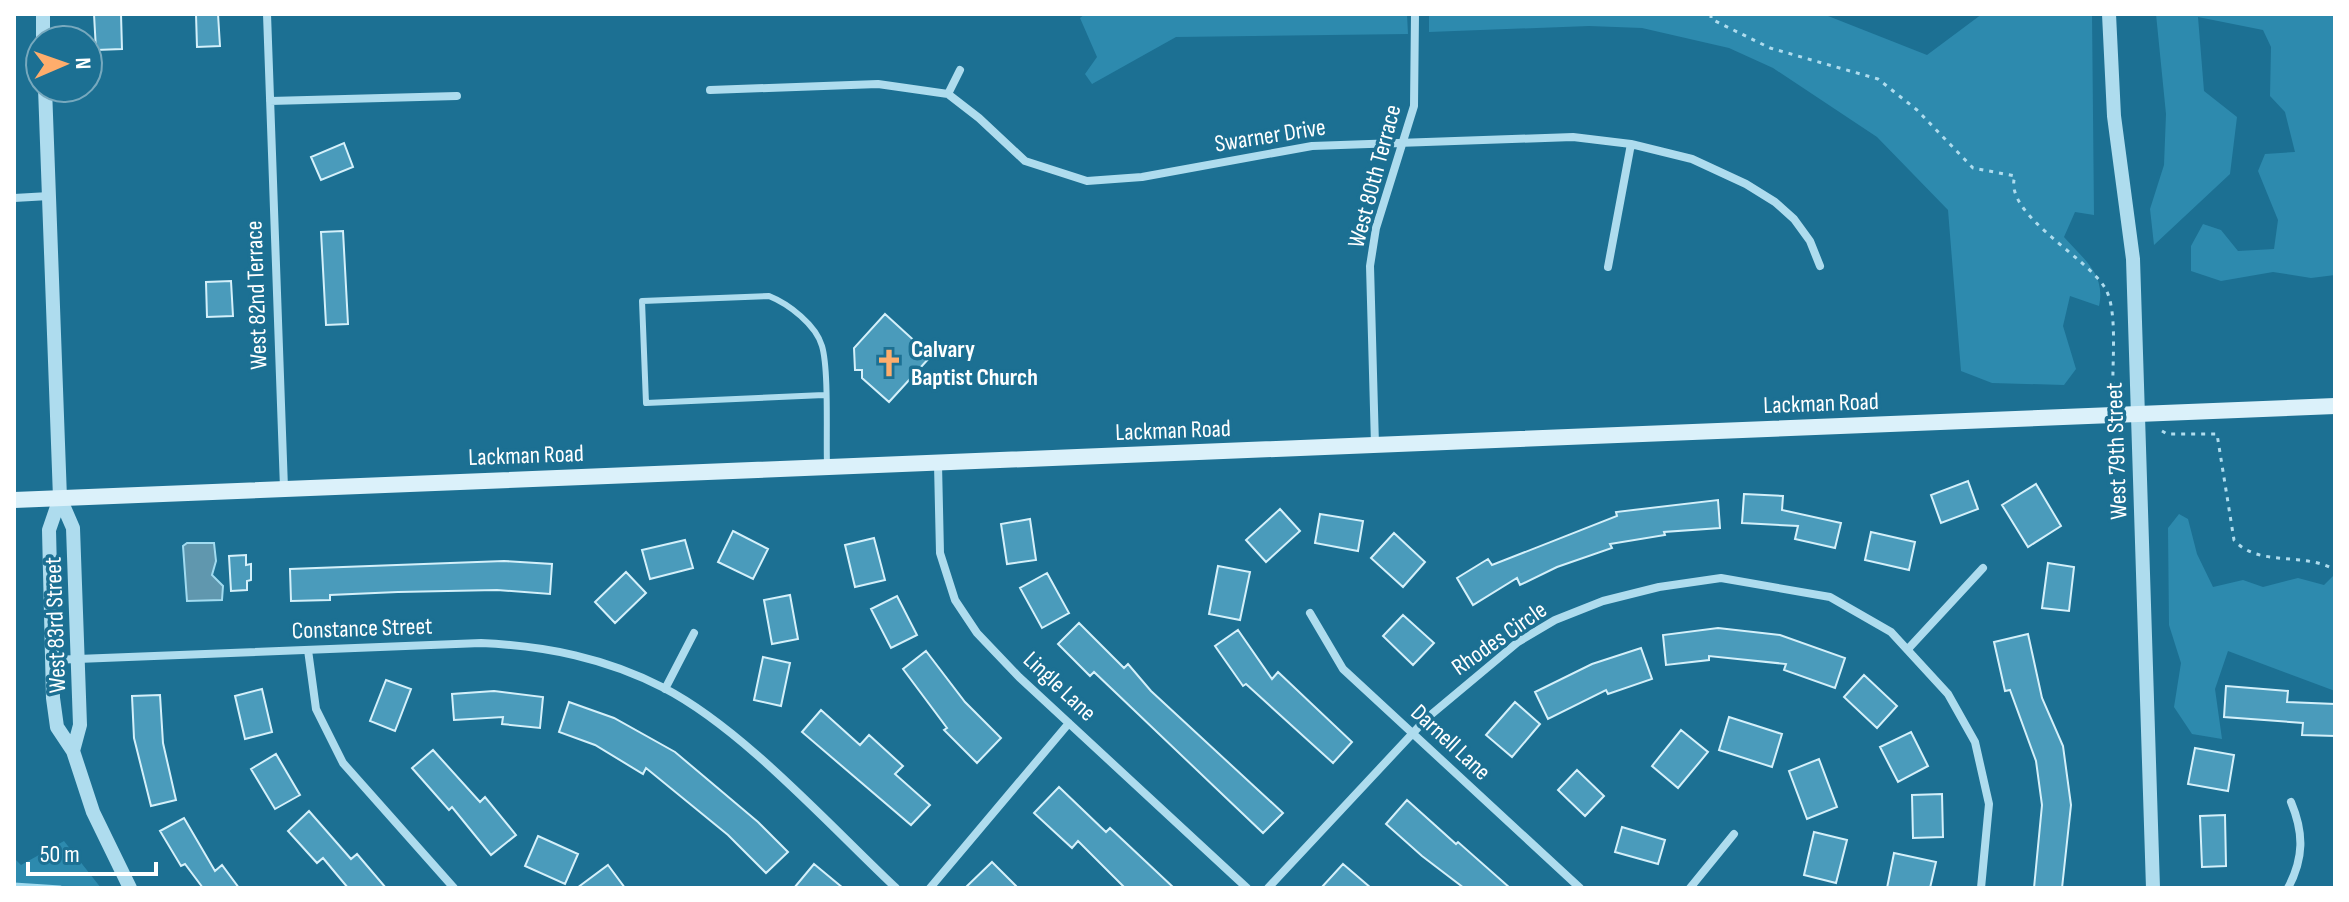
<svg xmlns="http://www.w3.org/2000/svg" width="2349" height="902" font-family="'Sofia Sans Condensed',sans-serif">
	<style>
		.green { fill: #2d8aae }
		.water { fill: #6097ae; stroke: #a1dbf0; stroke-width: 2 }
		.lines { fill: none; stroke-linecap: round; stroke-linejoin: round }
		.stream { stroke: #a1dbf0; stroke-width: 5 }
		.building { fill: #4a9bbb; stroke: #d4f0fa; stroke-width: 2 }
		.path { stroke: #aedcee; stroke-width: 3; stroke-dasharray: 4 6; stroke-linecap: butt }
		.service { stroke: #aedcee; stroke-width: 6 }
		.minor { stroke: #aedcee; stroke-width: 8 }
		.tertiary { stroke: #aedcee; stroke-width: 14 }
		.secondary { stroke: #dbf1fa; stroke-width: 16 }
		.labels { text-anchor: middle; stroke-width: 7; stroke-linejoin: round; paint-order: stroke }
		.street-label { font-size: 24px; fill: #fff; stroke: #1c7093 }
		.poi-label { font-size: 24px; font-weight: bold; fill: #fff; stroke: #1c7093; text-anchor: start }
	</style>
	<rect width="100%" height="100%" fill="#1c7093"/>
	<path class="green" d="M1085 14H1407L1408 34 1176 37 1092 84 1085 74 1097 57 1080 18Z
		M1429 14H1823L1927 55 1982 14H2092L2094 215 2075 212 2064 237C2084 260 2106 274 2099 306L2070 296 2063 326 2076 369 2064 385 1992 383 1961 371 1948 210 1877 137 1773 68 1729 48 1642 28 1589 26 1429 32Z
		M2156 14H2335V275L2311 278 2273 272 2221 281 2191 271V246L2203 224 2221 230 2238 251 2274 249 2278 220 2258 171 2265 154 2295 152 2285 112 2270 96 2271 47 2263 30 2198 17 2204 91 2237 117 2230 174 2154 245 2150 209 2164 165 2166 114Z
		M2179 514 2188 519 2197 554 2213 587 2243 580 2263 587 2298 578 2324 585 2335 574V691L2228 651 2215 689 2222 739 2192 734 2174 707 2181 663 2169 625 2168 528Z
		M64 841 101 888H14V858L21 865Z"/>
	<path class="water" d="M187 543H214L216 561 212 575 223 586 222 600 187 601 183 546Z"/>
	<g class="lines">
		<path class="stream" d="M14 885 60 888"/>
	</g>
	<path class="building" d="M94 14H121L122 49 96 50Z
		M196 14H218L220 46 197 47Z
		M344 143 353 167 321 180 311 157Z
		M343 231 348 324 326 325 321 232Z
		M231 281 233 316 207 317 206 282Z
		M885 314 931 356 889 402 862 378V370H855L854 348Z
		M1968 481 1978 509 1941 523 1931 495Z
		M2036 484 2061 526 2028 547 2002 505Z
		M1744 494 1783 496 1782 510 1841 523 1835 548 1795 539 1798 526 1742 523Z
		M1718 500 1720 528 1664 532 1665 535 1610 544 1612 548 1557 567 1520 585 1517 578 1473 605 1457 578 1488 559 1492 565 1617 516 1616 512Z
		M1280 509 1300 531 1266 562 1246 540Z
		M1320 514 1363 521 1358 551 1315 543Z
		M1030 519 1036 560 1007 564 1001 524Z
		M733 531 768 549 753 579 718 562Z
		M1871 532 1915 542 1909 570 1865 560Z
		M1394 533 1425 562 1403 587 1371 558Z
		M874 538 885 580 855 587 845 545Z
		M685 540 693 568 650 579 642 550Z
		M246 555V565L251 564V580L247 581V590L231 591 229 556Z
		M504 561 552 564 550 594 497 590 398 592 330 595V600L291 601 290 569Z
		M2048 563 2074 567 2069 611 2042 608Z
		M1218 566 1250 572 1240 620 1209 614Z
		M626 572 646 593 615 623 595 602Z
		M1047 573 1069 613 1042 628 1020 588Z
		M790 595 798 639 772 644 764 600Z
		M897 596 917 635 891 648 871 609Z
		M1403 615 1434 643 1413 665 1383 636Z
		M1079 623 1124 668 1128 664 1151 691 1283 813 1263 833 1094 672 1090 676 1058 644Z
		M1718 628 1780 635 1845 658 1835 688 1784 670 1786 664 1709 656V660L1666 665 1663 635Z
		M1238 630 1272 679 1278 672 1352 742 1333 763 1246 684 1243 686 1215 646Z
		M2028 634 2042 698 2063 746 2071 805 2062 888H2034L2042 805 2036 761 2010 690 2005 691 1994 642Z
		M1641 648 1652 679 1608 694 1606 690 1548 719 1535 692 1592 664Z
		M926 651 965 702 1001 738 977 763 944 730 947 728 903 669Z
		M763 657 790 663 781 706 754 700Z
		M1864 675 1897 706 1877 728 1844 697Z
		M386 680 411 689 395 731 370 721Z
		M2226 686 2288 691 2287 702 2335 704V736L2302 735 2303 723 2224 717Z
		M262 689 272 732 245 739 235 696Z
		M494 691 543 697 540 728 502 724 503 717 454 720 452 694Z
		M160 695 163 743 176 800 151 806 134 738 132 696Z
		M569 702 614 718 675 752 758 822 788 852 766 873 728 835 646 768 643 774 595 745 559 732Z
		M1515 702 1540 724 1512 757 1486 735Z
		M821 710 860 745 869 735 903 766 895 774 930 805 911 825 802 732Z
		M1729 717 1782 734 1772 767 1719 750Z
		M1681 730 1708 752 1678 788 1652 766Z
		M1911 732 1928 766 1898 782 1880 747Z
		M2195 748 2234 755 2228 791 2188 784Z
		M433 750 480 802 485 797 516 835 491 855 452 807 449 810 412 768Z
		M276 754 300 795 275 809 251 769Z
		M1819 759 1837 807 1807 819 1789 771Z
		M1577 770 1604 796 1585 816 1558 790Z
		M1059 787 1106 832 1110 828 1174 888H1125L1078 841 1072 848 1034 813Z
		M1942 794 1943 837 1913 838 1912 795Z
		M1407 800 1456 844 1458 842 1510 888H1464L1422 856 1386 824Z
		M309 811 351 859 357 854 386 888H348L323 858 317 863 288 831Z
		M2225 815 2226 866 2202 867 2200 816Z
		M184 818 215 871 222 865 239 888H203L185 864 181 866 160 831Z
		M1622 827 1665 840 1658 864 1615 852Z
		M1814 832 1847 840 1836 883 1804 875Z
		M538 836 578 854 565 884 525 866Z
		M1894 853 1936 862 1930 888H1887Z
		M992 862 1018 888H965Z
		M814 864 843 888H794Z
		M1343 864 1371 888H1321Z
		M608 865 625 888H577Z"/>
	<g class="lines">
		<path class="path" d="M1711 14V19L1770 48 1878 79 1917 110 1973 168 2015 176C2002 213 2087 257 2105 288 2118 309 2112 362 2113 387L2123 398
			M2162 431 2167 434H2217L2234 540C2259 568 2303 551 2335 570"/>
		<path class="service" d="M824 395 646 403 642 301 769 296C789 304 816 325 822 346 829 370 826 436 827 465"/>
		<path class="minor" d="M267 14 284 488
			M710 90 878 84 948 94 979 118 1025 161 1087 181 1142 177 1312 146 1573 137 1631 144 1692 159 1746 184 1775 202 1794 219 1810 241 1820 266
			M948 94 960 70
			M270 101 457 96
			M14 198 49 196
			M1608 267 1631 144
			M1375 445 1370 266 1376 228 1414 106 1415 14
			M938 464 940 553 955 600 977 633 1019 677 1247 888
			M1310 613 1343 669 1580 888
			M1908 649 1983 568
			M308 650 316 709 343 763 454 888
			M52 660 481 643C546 646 606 658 664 688 743 729 830 826 896 888
			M665 689 694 633
			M930 888 1069 723
			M1268 888 1427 718 1518 642 1555 620 1603 601 1659 587 1721 578 1830 597 1891 632 1948 694 1975 742 1989 804 1981 888
			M1690 888 1734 834
			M2288 888C2304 858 2304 833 2291 802"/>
		<path class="tertiary" d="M43 14V40
			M2109 14 2114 116 2133 259 2153 888
			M45 88 60 498 73 528 80 725 73 751
			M60 498 49 530 53 698 57 727 73 751 93 812 130 888"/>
		<path class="secondary" d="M14 500 2335 406"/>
	</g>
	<defs>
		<symbol id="church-bare" viewBox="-9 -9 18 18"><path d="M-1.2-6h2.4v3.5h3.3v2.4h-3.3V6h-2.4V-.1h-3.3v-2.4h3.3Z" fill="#fead6c" stroke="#1c7093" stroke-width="2.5" paint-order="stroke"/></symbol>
	</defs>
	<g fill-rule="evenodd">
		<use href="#church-bare" x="869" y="343" width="40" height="40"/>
	</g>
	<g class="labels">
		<g class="street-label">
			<text transform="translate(1270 135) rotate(-9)" y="8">Swarner Drive</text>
			<text transform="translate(1374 176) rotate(-75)" y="8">West 80th Terrace</text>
			<text transform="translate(256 295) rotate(-92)" y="8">West 82nd Terrace</text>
			<text transform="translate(1821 403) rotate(-2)" y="8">Lackman Road</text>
			<text transform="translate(1173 430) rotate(-2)" y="8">Lackman Road</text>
			<text transform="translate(2116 451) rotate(-92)" y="8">West 79th Street</text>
			<text transform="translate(526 455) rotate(-2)" y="8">Lackman Road</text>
			<text transform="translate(55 625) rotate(-92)" y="8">West 83rd Street</text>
			<text transform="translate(362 628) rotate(-2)" y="8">Constance Street</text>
			<text transform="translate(1499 638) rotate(-35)" y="8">Rhodes Circle</text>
			<text transform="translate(1060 686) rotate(43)" y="8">Lingle Lane</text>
			<text transform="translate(1451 742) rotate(43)" y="8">Darnell Lane</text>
		</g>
		<g class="poi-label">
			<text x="911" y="357">Calvary<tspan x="911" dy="28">Baptist Church</tspan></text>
		</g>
	</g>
	<rect width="2349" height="902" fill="none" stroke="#ffffff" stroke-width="32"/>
	<g transform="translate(64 64) rotate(88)"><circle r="38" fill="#1c7093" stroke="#77a9be" stroke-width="2"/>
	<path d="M0-6L14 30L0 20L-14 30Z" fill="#fead6c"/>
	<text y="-12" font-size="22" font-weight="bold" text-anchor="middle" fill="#ffffff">N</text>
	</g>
	<path d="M28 862v12h128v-12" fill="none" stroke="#ffffff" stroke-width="4"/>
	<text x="40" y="862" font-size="24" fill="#ffffff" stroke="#1c7093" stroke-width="6" paint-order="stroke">50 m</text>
</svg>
